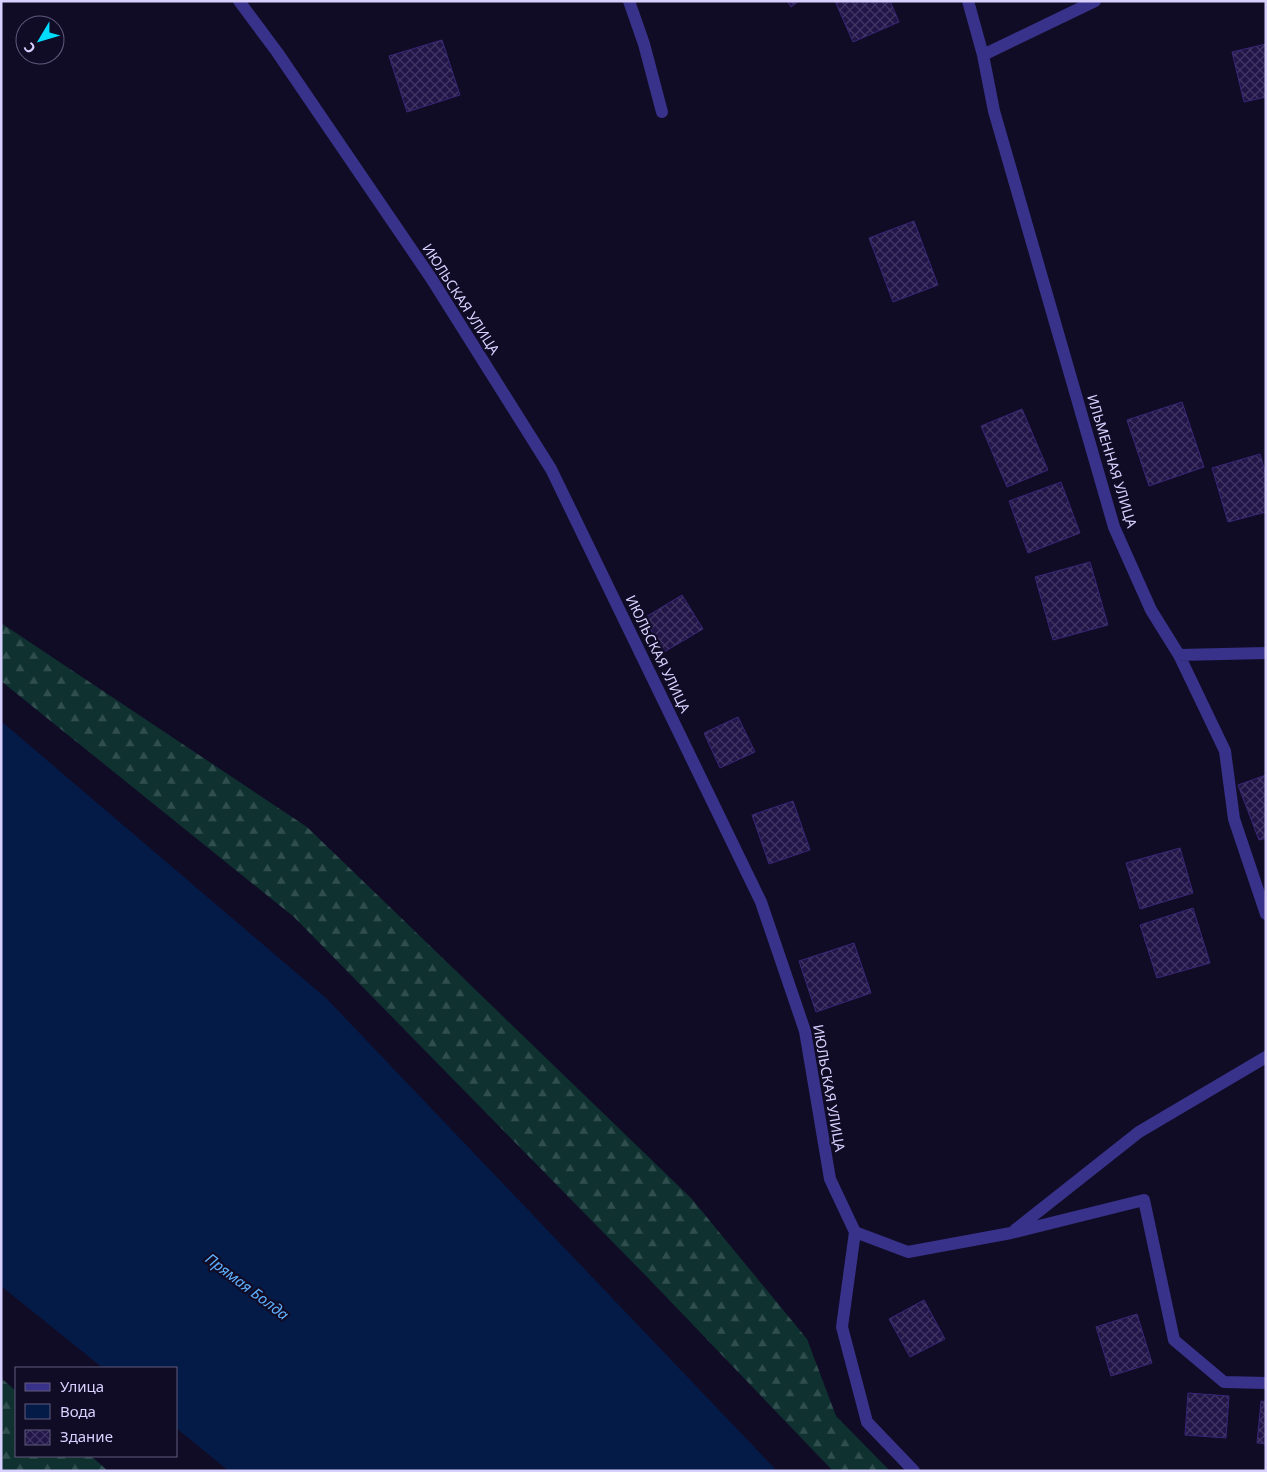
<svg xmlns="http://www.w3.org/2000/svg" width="1267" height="1472" font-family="'Noto Sans',sans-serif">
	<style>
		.forest { fill: url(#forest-firs) }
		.water { fill: #051b47 }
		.building { fill: url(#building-cross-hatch); stroke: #382677 }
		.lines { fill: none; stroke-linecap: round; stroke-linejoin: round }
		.minor { stroke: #38328a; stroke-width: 12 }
		.labels { text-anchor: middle; stroke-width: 4.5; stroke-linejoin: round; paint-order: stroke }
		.street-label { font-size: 14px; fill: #d8d1ff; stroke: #110c26 }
		.water-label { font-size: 15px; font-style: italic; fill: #5fb1ff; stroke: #110c26 }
	</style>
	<defs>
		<pattern id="forest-firs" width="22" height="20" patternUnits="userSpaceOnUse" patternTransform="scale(1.25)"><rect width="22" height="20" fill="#0f3130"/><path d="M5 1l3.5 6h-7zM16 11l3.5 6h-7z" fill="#314e4f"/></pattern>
		<pattern id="building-cross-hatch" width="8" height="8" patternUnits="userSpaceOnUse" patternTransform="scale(1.25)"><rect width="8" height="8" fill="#221649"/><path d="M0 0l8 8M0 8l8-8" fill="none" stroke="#413764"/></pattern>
	</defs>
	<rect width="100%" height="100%" fill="#110c26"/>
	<path class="forest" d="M1 623 307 827 691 1198 807 1339 836 1416 890 1471H833L650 1280 294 917 1 681Z
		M1 1378 16 1391V1456H91L108 1471H1Z"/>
	<path class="water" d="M1 721 327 999 777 1471H229L176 1428V1368H103L1 1286Z"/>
	<path class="building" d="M787 1H799L791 7Z
		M835 1H890L899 22 853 42Z
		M442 40 460 95 407 112 389 56Z
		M1266 44V97L1244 102 1232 52Z
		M914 221 938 285 893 302 869 238Z
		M1182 402 1204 467 1149 486 1127 420Z
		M1022 409 1048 470 1007 487 981 426Z
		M1260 454 1266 475V512L1228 522 1212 468Z
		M1061 482 1080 533 1028 553 1009 501Z
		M1090 562 1108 625 1053 640 1035 577Z
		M682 595 703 629 664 652 644 618Z
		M738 717 755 752 720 768 704 733Z
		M1266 775V838L1259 840 1238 785Z
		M793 801 810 850 769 864 752 815Z
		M1180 848 1193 893 1140 909 1126 863Z
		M1193 908 1210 963 1157 978 1140 925Z
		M854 943 871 993 816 1012 799 961Z
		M924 1300 945 1339 910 1357 889 1319Z
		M1137 1314 1152 1363 1111 1376 1096 1327Z
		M1188 1393 1229 1396 1226 1438 1185 1435Z
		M1261 1401 1266 1402V1444L1257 1443Z"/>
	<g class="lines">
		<path class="minor" d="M239 1 277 52 431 278 551 469 761 902 805 1031 830 1179 855 1232 908 1252 1011 1233 1144 1200 1174 1340 1224 1382 1266 1383
			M629 1 644 44 662 112
			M968 1 983 55 994 111 1114 527 1151 610 1179 655 1225 751 1234 819 1266 914
			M983 55 1095 1
			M1179 655 1266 653
			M1015 1230 1139 1132 1266 1057
			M855 1232 842 1327 867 1422 914 1471"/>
	</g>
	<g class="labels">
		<g class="street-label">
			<text transform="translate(461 299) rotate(57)" y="5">ИЮЛЬСКАЯ УЛИЦА</text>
			<text transform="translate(1112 461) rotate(73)" y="5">ИЛЬМЕННАЯ УЛИЦА</text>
			<text transform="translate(658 654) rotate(64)" y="5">ИЮЛЬСКАЯ УЛИЦА</text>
			<text transform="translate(829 1088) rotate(80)" y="5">ИЮЛЬСКАЯ УЛИЦА</text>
		</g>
		<g class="water-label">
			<text transform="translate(247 1287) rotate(37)" y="5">Прямая Болда</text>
		</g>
	</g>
	<rect width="1267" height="1472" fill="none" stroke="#d8d1ff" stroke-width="5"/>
	<rect x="15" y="1367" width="162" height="90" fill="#110c26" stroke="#615b7d"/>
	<rect x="25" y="1383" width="25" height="8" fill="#38328a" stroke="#615b7d"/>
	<text x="60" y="1392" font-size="15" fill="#d8d1ff">Улица</text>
	<rect x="25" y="1404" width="25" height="15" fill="#051b47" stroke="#615b7d"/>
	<text x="60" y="1417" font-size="15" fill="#d8d1ff">Вода</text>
	<rect x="25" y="1430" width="25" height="15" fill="url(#building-cross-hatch)" stroke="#615b7d"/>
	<text x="60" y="1442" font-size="15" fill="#d8d1ff">Здание</text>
	<g transform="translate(40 40) rotate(232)"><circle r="24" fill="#110c26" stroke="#615b7d"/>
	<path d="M0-4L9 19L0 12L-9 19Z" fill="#00ddfc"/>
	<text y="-8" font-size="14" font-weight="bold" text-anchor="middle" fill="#d8d1ff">С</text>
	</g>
</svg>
